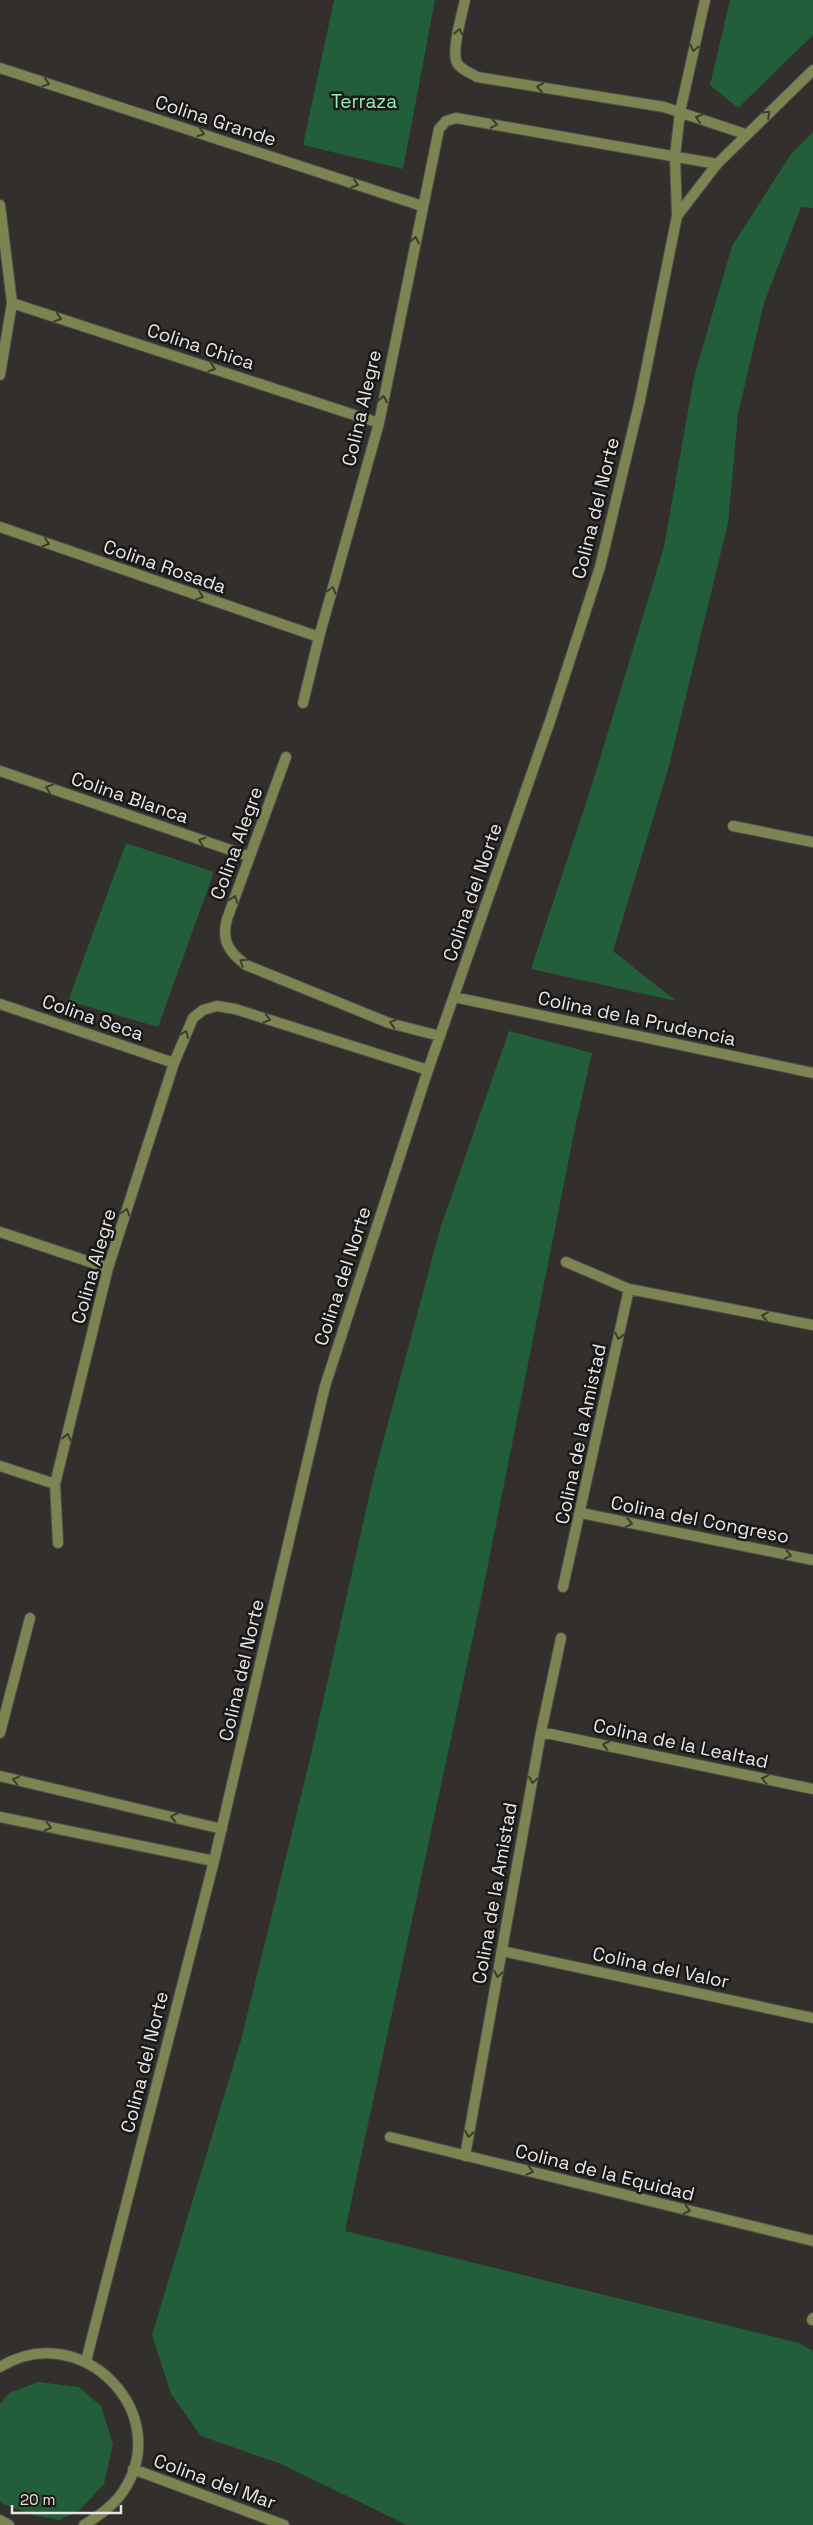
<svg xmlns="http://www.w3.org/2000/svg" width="813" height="2525" font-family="'Space Grotesk',sans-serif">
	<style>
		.green { fill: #225e39 }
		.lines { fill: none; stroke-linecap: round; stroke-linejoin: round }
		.minor-casing { stroke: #4f4c4b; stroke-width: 12 }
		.minor { stroke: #7c8452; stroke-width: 10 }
		.oneway { stroke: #3c3e2c }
		.labels { text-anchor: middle; stroke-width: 5; stroke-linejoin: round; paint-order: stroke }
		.park-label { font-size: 19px; fill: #91efaf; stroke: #191817 }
		.street-label { font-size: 19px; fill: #e9e7e6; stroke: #191817 }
	</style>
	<rect width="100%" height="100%" fill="#322f2d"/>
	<path class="green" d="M334 0H435L403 169 303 145Z
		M730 0H813V35L738 108 710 85Z
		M813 132V208L801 207 764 303 738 414 728 523 669 766 613 951 676 1001 531 969 590 791 664 547 694 377 732 246 791 154Z
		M126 843 214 872 158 1027 68 1001Z
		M509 1031 592 1053 575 1128 482 1595 345 2231 799 2343 813 2351V2525H407L281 2464 201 2436 171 2394 152 2335 241 2040 310 1759 373 1479 440 1229Z
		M38 2382 79 2387 101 2406 113 2444 104 2484 79 2511 59 2520 33 2515 3 2504 0 2501V2404L9 2393Z"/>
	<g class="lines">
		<defs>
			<path id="minor" d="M465 0C462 14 451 51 457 63 461 70 471 73 477 77L664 107 745 134
				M0 68 422 206
				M0 205 12 303 0 375
				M677 216 717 164 813 70
				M12 303 379 423
				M0 527 319 637
				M303 703 319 637 379 423 439 129 446 121 456 118 717 164
				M286 757 227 919C221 941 229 952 246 965L389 1023 440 1036
				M0 771 248 856
				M733 826 813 842
				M454 997 813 1073
				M0 1004 174 1063
				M0 1232 108 1268
				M566 1262 629 1289 813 1325
				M0 1466 55 1484
				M581 1513 813 1560
				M58 1543 55 1484 108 1268 174 1063 193 1018 203 1010 217 1006 235 1009 428 1070
				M563 1587 629 1289
				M541 1732 813 1789
				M0 1733 30 1618
				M0 1776 222 1829
				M0 1817 214 1861
				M502 1951 813 2018
				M390 2137 813 2241
				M465 2156 541 1732 561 1638
				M812 2320 813 2318
				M86 2361 214 1861 325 1386 428 1070 550 721 600 567 640 400 677 216 675 156 680 112 705 0
				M0 2367C81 2317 177 2414 122 2493 112 2507 98 2516 84 2525
				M133 2469 284 2525
				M0 2520 9 2525"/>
		</defs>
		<use href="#minor" class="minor-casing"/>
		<use href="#minor" class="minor"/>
	</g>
	<defs><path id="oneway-chevron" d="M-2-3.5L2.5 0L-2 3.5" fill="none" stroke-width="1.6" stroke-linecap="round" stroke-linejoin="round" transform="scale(1.25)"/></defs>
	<g class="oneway">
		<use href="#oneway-chevron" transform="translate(459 32) rotate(-79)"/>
		<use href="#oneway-chevron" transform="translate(694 48) rotate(103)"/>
		<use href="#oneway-chevron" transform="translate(46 83) rotate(18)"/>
		<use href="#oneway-chevron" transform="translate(540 87) rotate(-171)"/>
		<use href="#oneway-chevron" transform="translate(767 114) rotate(-43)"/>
		<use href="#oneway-chevron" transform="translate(699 118) rotate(-161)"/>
		<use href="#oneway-chevron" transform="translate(494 124) rotate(10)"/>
		<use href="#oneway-chevron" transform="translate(201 133) rotate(18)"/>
		<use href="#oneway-chevron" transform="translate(355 184) rotate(18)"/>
		<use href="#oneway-chevron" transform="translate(415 240) rotate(-79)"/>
		<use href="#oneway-chevron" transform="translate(58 318) rotate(18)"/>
		<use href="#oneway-chevron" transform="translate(212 368) rotate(18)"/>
		<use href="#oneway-chevron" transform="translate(383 399) rotate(-79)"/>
		<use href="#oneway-chevron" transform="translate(46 543) rotate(19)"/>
		<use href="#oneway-chevron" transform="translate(332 590) rotate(-74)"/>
		<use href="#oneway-chevron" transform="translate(200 596) rotate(19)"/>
		<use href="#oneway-chevron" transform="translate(49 788) rotate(-161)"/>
		<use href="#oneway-chevron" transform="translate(202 841) rotate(-161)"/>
		<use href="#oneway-chevron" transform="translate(234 899) rotate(-71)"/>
		<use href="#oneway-chevron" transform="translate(243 962) rotate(-146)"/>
		<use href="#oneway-chevron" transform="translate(267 1019) rotate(17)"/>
		<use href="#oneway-chevron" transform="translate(393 1023) rotate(-164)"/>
		<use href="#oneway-chevron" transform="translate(185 1034) rotate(-67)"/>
		<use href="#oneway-chevron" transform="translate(126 1212) rotate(-72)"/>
		<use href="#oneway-chevron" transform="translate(765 1316) rotate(-169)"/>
		<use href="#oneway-chevron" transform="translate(619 1336) rotate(102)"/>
		<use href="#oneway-chevron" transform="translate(67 1437) rotate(-76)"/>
		<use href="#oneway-chevron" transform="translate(629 1523) rotate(11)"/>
		<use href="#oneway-chevron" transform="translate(788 1555) rotate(11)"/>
		<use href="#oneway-chevron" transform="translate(606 1745) rotate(-168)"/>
		<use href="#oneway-chevron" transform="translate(765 1779) rotate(-168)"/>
		<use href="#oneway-chevron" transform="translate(16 1780) rotate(-167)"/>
		<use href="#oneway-chevron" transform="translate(533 1780) rotate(100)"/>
		<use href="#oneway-chevron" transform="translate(174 1817) rotate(-167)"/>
		<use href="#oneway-chevron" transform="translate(48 1827) rotate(12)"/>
		<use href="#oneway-chevron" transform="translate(498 1974) rotate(100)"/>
		<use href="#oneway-chevron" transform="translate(469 2134) rotate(100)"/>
		<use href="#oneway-chevron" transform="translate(530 2171) rotate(14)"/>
		<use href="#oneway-chevron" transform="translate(687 2210) rotate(14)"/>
	</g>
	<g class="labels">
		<g class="park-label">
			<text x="364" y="108">Terraza</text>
		</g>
		<g class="street-label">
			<text transform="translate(216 120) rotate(18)" y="7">Colina Grande</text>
			<text transform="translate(201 346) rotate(18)" y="7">Colina Chica</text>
			<text transform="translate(361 408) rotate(-77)" y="7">Colina Alegre</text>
			<text transform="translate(595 508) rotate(-76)" y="7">Colina del Norte</text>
			<text transform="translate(165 566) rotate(19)" y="7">Colina Rosada</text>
			<text transform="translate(130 797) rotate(19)" y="7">Colina Blanca</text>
			<text transform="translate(236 843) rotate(-70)" y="7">Colina Alegre</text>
			<text transform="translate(472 892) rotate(-71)" y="7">Colina del Norte</text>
			<text transform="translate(93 1017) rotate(19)" y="7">Colina Seca</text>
			<text transform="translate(637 1018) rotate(12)" y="7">Colina de la Prudencia</text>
			<text transform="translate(93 1266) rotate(-74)" y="7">Colina Alegre</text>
			<text transform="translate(342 1276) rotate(-72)" y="7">Colina del Norte</text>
			<text transform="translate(580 1434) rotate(-78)" y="7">Colina de la Amistad</text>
			<text transform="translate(700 1519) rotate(11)" y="7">Colina del Congreso</text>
			<text transform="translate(241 1670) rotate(-77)" y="7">Colina del Norte</text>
			<text transform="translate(681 1743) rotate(12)" y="7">Colina de la Lealtad</text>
			<text transform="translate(494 1893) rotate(-80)" y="7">Colina de la Amistad</text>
			<text transform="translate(661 1967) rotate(12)" y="7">Colina del Valor</text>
			<text transform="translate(144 2062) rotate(-76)" y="7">Colina del Norte</text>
			<text transform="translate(605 2172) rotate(14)" y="7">Colina de la Equidad</text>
			<text transform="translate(215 2481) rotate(20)" y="7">Colina del Mar</text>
		</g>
	</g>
	<path d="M12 2505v8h109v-8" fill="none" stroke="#e9e7e6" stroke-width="2.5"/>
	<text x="20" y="2505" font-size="15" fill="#e9e7e6" stroke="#191817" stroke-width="4" paint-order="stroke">20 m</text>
</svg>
